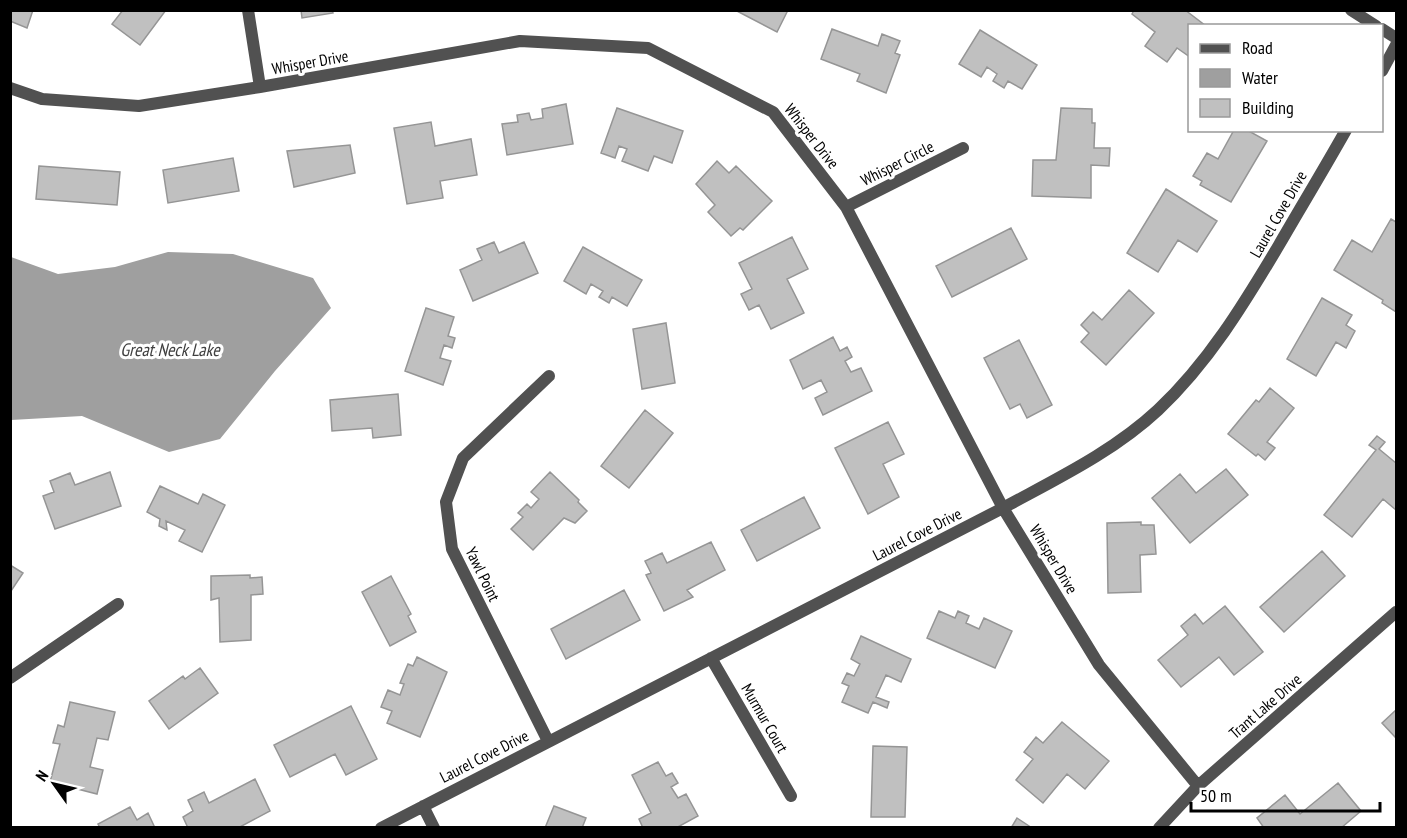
<svg xmlns="http://www.w3.org/2000/svg" width="1407" height="838" font-family="'PT Sans Narrow',sans-serif">
	<style>
		.water { fill: #9f9f9f }
		.building { fill: #c0c0c0; stroke: #959595; stroke-width: 1.5 }
		.lines { fill: none; stroke-linecap: round; stroke-linejoin: round }
		.minor { stroke: #515151; stroke-width: 12 }
		.labels { text-anchor: middle; stroke-width: 6; stroke-linejoin: round; paint-order: stroke }
		.street-label { font-size: 16px; fill: #000; stroke: #fff }
		.water-label { font-size: 18px; font-style: italic; fill: #404040; stroke: #fff }
	</style>
	<rect width="100%" height="100%" fill="#fff"/>
	<path class="water" d="M168 252 233 254 313 278 331 308 275 371 220 439 169 452 82 416 11 420V257L58 274 115 267Z"/>
	<path class="building" d="M10 10H33L27 28 10 21Z
		M123 10H166L140 45 112 24Z
		M301 10H332L333 13 302 18Z
		M735 10H788L777 32Z
		M1134 10H1185L1206 26H1190V57L1177 48 1167 62 1145 46 1155 32 1132 14Z
		M832 29 878 46 882 34 900 41 895 53 900 55 886 93 857 81 860 74 821 59Z
		M980 30 1037 65 1022 89 1008 81 1004 88 993 81 997 74 987 67 981 77 959 64Z
		M566 104 573 144 507 155 502 124 518 122 517 115 529 113 531 120 543 118 542 109Z
		M617 108 683 131 672 163 654 156 648 171 622 161 627 149 619 146 615 158 601 153Z
		M1061 108 1092 109V123H1095L1094 148H1110L1109 166 1091 165V198L1032 196 1033 160H1056Z
		M431 122 435 146 471 139 477 175 440 181 443 198 407 204 394 128Z
		M1234 130H1247L1267 141 1231 202 1200 185 1202 181 1193 176 1207 153 1218 159Z
		M350 145 355 173 294 187 287 151Z
		M233 158 239 191 168 203 163 170Z
		M717 161 729 173 736 166 772 201 743 230 740 228 731 236 708 212 715 205 696 184Z
		M39 166 120 172 117 205 36 199Z
		M1166 189 1217 221 1197 252 1178 240 1158 272 1127 253Z
		M1391 219 1396 222V312L1382 303 1383 300 1334 270 1352 240 1372 252Z
		M1011 228 1027 259 952 297 936 266Z
		M792 237 808 269 787 279 804 313 771 329 759 305 749 310 741 294 752 289 739 263Z
		M494 242 499 253 524 242 538 273 473 301 460 270 482 260 477 249Z
		M583 247 642 280 627 306 612 297 609 303 599 297 603 291 591 284 586 294 564 281Z
		M1129 290 1154 313 1106 365 1081 342 1089 333 1081 325 1093 312 1102 320Z
		M1322 298 1352 315 1346 325 1355 331 1346 348 1336 342 1316 376 1287 359Z
		M426 308 454 317 448 336 455 338 452 348 444 345 440 358 451 361 443 385 405 371Z
		M666 323 675 383 642 389 633 329Z
		M833 337 840 351 847 347 852 357 845 361 851 372 861 368 872 391 823 415 815 398 827 392 821 380 803 389 790 360Z
		M1019 340 1052 405 1027 418 1020 404 1010 409 984 358Z
		M1270 388 1294 408 1267 442 1275 448 1265 460 1258 454 1256 456 1228 434 1256 400 1259 402Z
		M398 394 401 435 373 438 372 428 332 431 330 400Z
		M645 410 673 433 629 488 601 466Z
		M888 422 904 454 883 464 899 497 868 514 835 448Z
		M1377 436 1385 442 1379 449 1396 463V510L1383 499 1352 537 1324 515 1376 450 1369 445Z
		M1226 469 1248 495 1190 543 1152 498 1180 474 1196 493Z
		M110 472 121 506 55 529 43 496 54 492 50 481 70 473 75 485Z
		M550 472 579 500 578 502 587 511 575 523 564 518 533 550 511 529 523 517 518 513 527 504 531 508 539 499 531 492Z
		M160 486 198 504 203 494 225 505 202 552 179 541 185 530 166 521 167 530 159 526 160 519 147 512Z
		M804 497 820 528 757 561 741 530Z
		M1141 522V525H1154L1156 554 1140 555 1141 592 1108 593 1107 523Z
		M711 542 725 570 687 590 693 597 664 611 646 575 651 573 645 561 662 553 667 563Z
		M1322 551 1345 576 1284 632 1260 607Z
		M10 565 23 573 11 591H10Z
		M250 575V578L262 577 263 594 251 595V640L220 642 219 598 211 600V576Z
		M391 576 411 614 408 616 416 632 390 646 362 592Z
		M624 590 640 620 566 659 551 629Z
		M1225 606 1263 652 1234 675 1219 657 1181 687 1158 660 1188 635 1181 626 1195 614 1203 624Z
		M939 611 955 618 958 611 969 616 966 623 979 629 984 618 1012 631 995 668 927 638Z
		M861 636 911 659 901 682 886 675 876 697 889 702 887 708 873 702 868 713 842 702 849 686 842 683 847 673 854 676 860 664 851 659Z
		M417 657 447 672 420 737 387 723 392 711 381 707 388 690 400 695 404 684 400 683 408 664 413 666Z
		M200 668 218 693 169 729 149 701 183 676 185 679Z
		M70 702 115 712 108 740 97 738 90 767 103 770 97 794 50 782 60 744 53 743 58 725 64 727Z
		M351 706 377 759 346 775 335 754 290 777 274 745Z
		M1396 710V738L1382 723Z
		M1062 722 1109 761 1085 789 1067 774 1043 803 1016 780 1033 759 1024 752 1036 737 1043 743Z
		M873 746 907 747 905 817H871Z
		M658 762 666 776 672 773 678 783 671 787 678 798 686 794 698 816 676 828H643L639 819 651 813 632 775Z
		M255 779 270 811 238 828H188L183 817 193 811 188 800 204 792 209 803Z
		M1338 783 1361 811 1341 828H1264L1257 818 1285 795 1300 814Z
		M554 806 586 818 582 828H545Z
		M130 807 137 820 148 813 155 828H100L98 824Z
		M1017 818 1032 828H1011Z"/>
	<g class="lines">
		<path class="minor" d="M248 10 260 87
			M1351 10 1376 26
			M1382 29 1396 38
			M1382 71 1396 45
			M10 88 42 99 139 106 260 87 520 41 648 48 773 112 846 207 1003 508 1099 665 1198 786
			M846 207 963 148
			M711 658 791 796
			M10 678 118 604
			M548 741 452 549 446 502 463 458 549 376
			M423 806 434 828
			M381 828 1003 508C1056 479 1113 452 1158 410 1208 363 1244 304 1279 245 1301 207 1324 169 1346 130
			M1159 828 1198 786 1396 612"/>
	</g>
	<g class="labels">
		<g class="street-label">
			<text transform="translate(310 62) rotate(-10)" y="6">Whisper Drive</text>
			<text transform="translate(812 136) rotate(52)" y="6">Whisper Drive</text>
			<text transform="translate(897 163) rotate(-27)" y="6">Whisper Circle</text>
			<text transform="translate(1278 214) rotate(-60)" y="6">Laurel Cove Drive</text>
			<text transform="translate(917 534) rotate(-27)" y="6">Laurel Cove Drive</text>
			<text transform="translate(1054 559) rotate(59)" y="6">Whisper Drive</text>
			<text transform="translate(483 574) rotate(64)" y="6">Yawl Point</text>
			<text transform="translate(1265 706) rotate(-41)" y="6">Trant Lake Drive</text>
			<text transform="translate(765 718) rotate(60)" y="6">Murmur Court</text>
			<text transform="translate(484 756) rotate(-27)" y="6">Laurel Cove Drive</text>
		</g>
		<g class="water-label">
			<text x="170" y="356">Great Neck Lake</text>
		</g>
	</g>
	<rect width="1407" height="838" fill="none" stroke="#000000" stroke-width="24"/>
	<rect x="1188" y="24" width="195" height="108" fill="#ffffff" stroke="#999999" stroke-width="1.5"/>
	<rect x="1200" y="44" width="30" height="9" fill="#515151" stroke="#999999" stroke-width="1.5"/>
	<text x="1242" y="54" font-size="18" fill="#000000">Road</text>
	<rect x="1200" y="69" width="30" height="18" fill="#9f9f9f" stroke="#999999" stroke-width="1.5"/>
	<text x="1242" y="84" font-size="18" fill="#000000">Water</text>
	<rect x="1200" y="99" width="30" height="18" fill="#c0c0c0" stroke="#999999" stroke-width="1.5"/>
	<text x="1242" y="114" font-size="18" fill="#000000">Building</text>
	<g transform="translate(54 784) rotate(304)" stroke="#ffffff" stroke-width="4.5" paint-order="stroke">
	<path d="M0-4.5L10 22L0 15L-10 22Z" fill="#000000"/>
	<text y="-9" font-size="16" font-weight="bold" text-anchor="middle" fill="#000000">N</text>
	</g>
	<path d="M1191 802v9h189v-9" fill="none" stroke="#000000" stroke-width="3"/>
	<text x="1200" y="802" font-size="18" fill="#000000" stroke="#ffffff" stroke-width="4.5" paint-order="stroke">50 m</text>
</svg>
